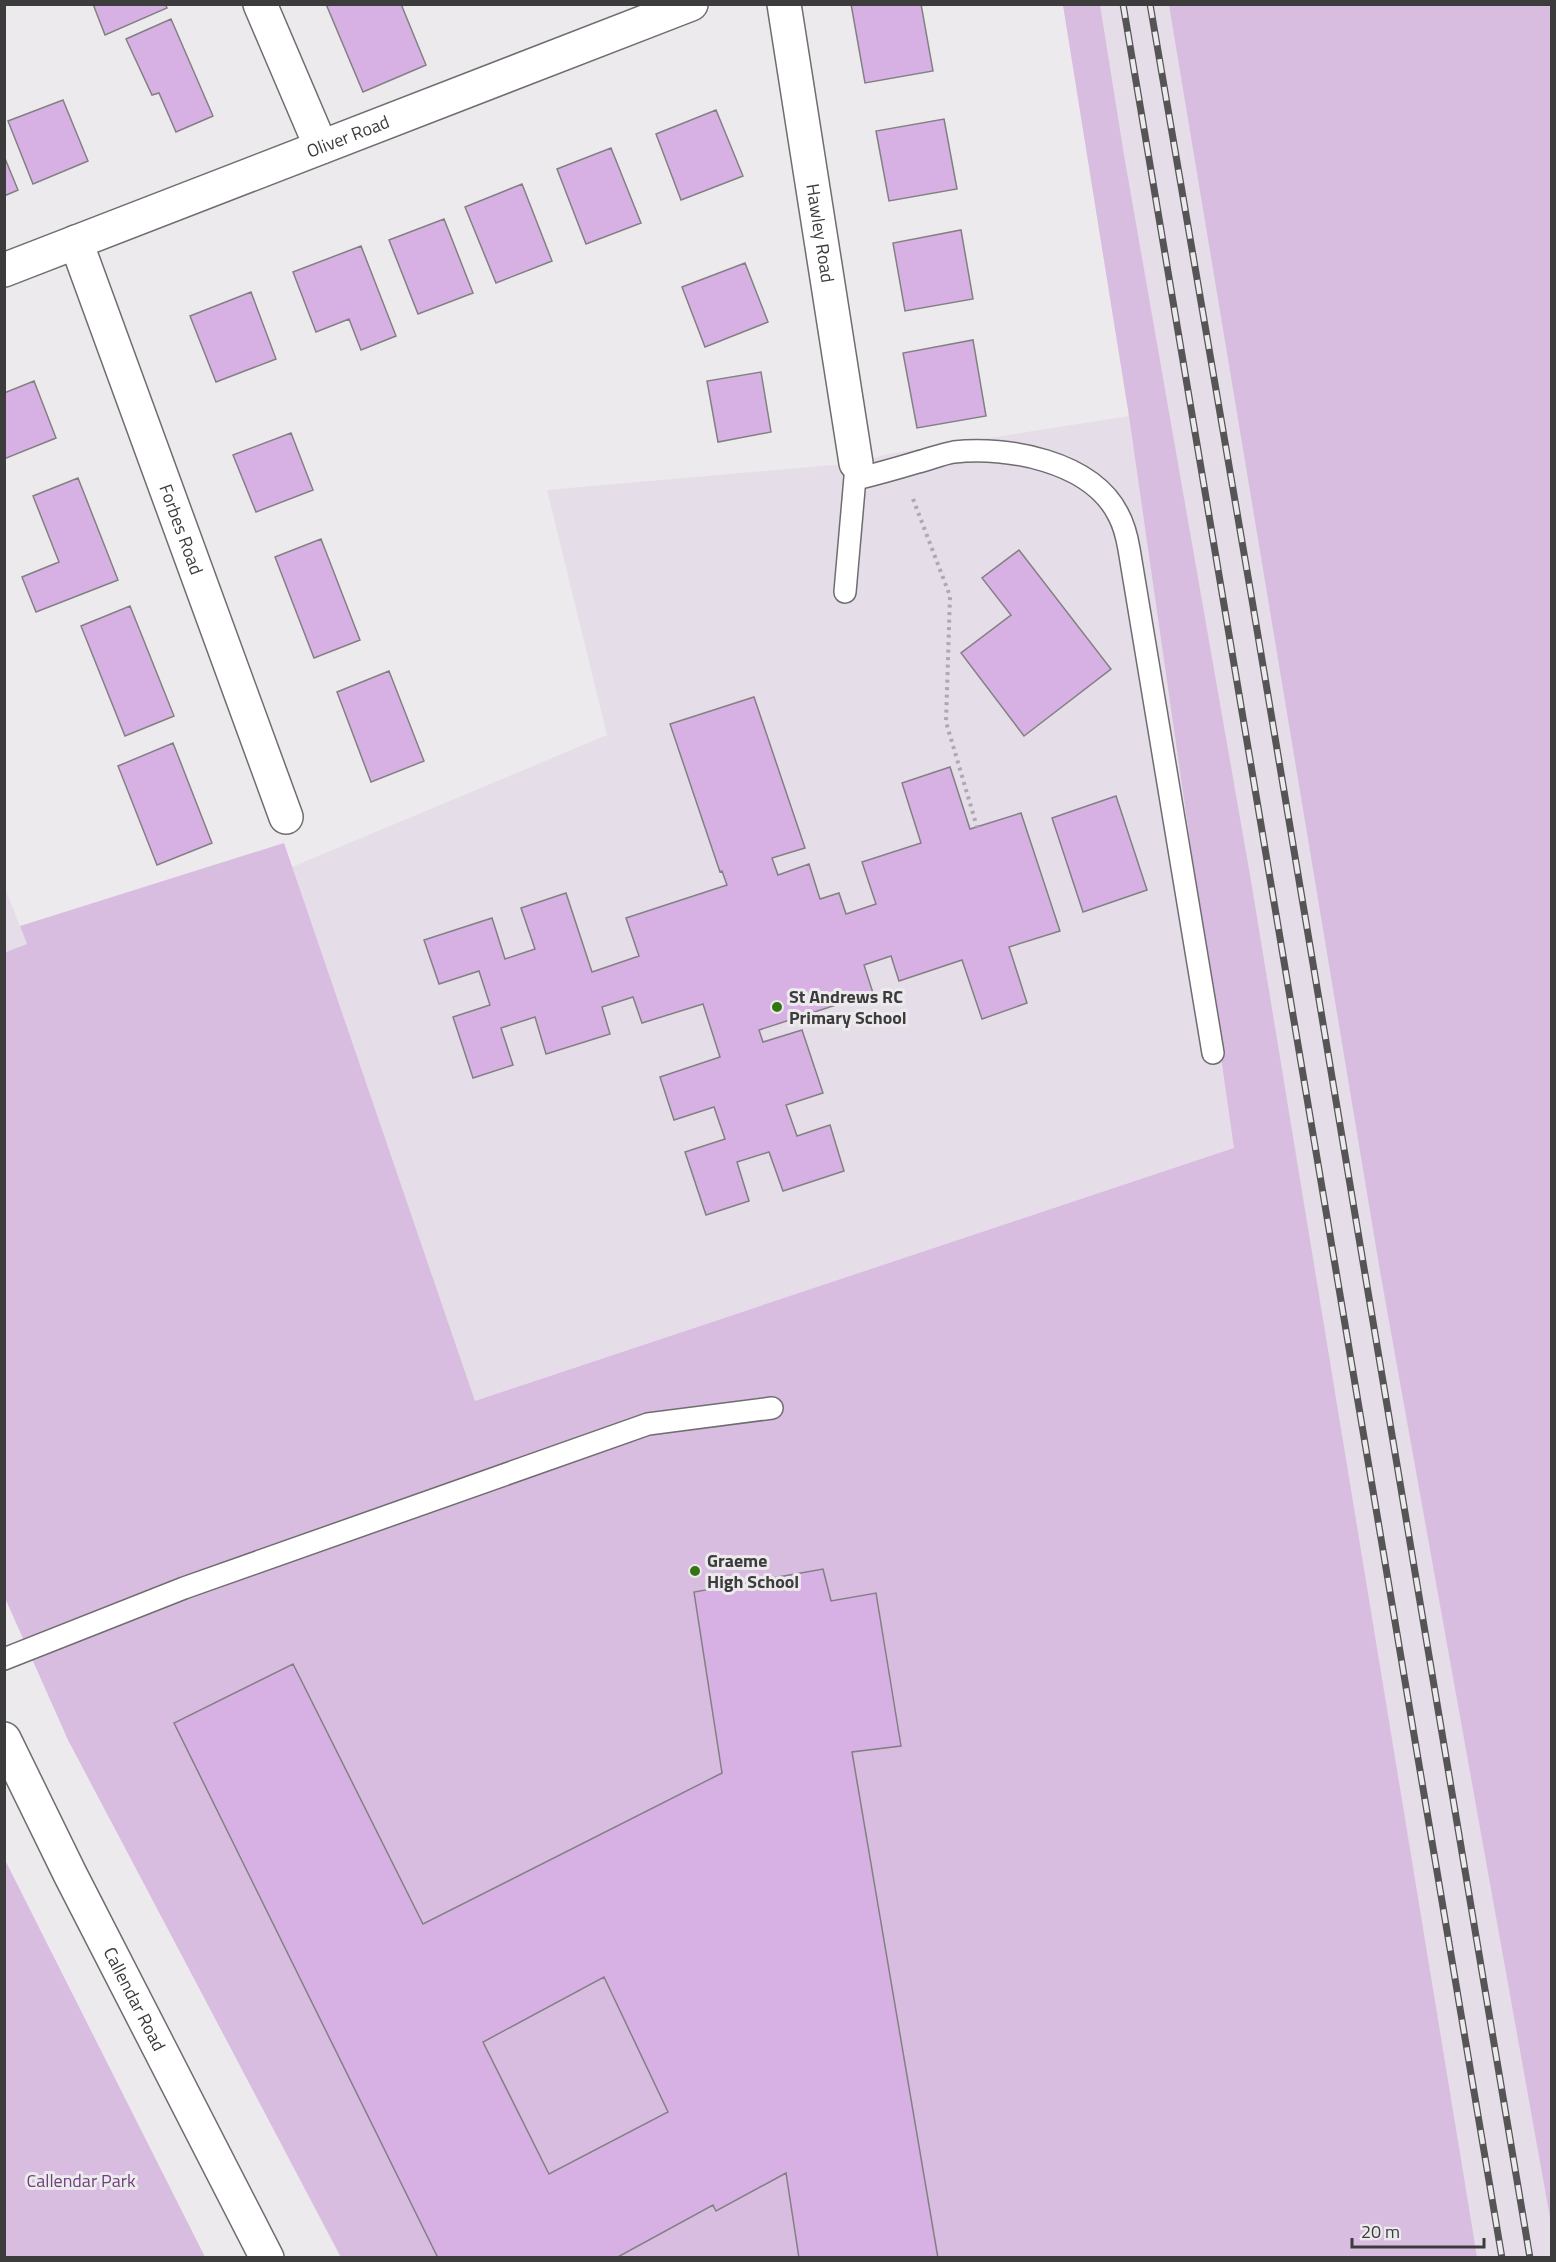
<svg xmlns="http://www.w3.org/2000/svg" width="1556" height="2262" font-family="'Titillium Web',sans-serif">
	<style>
		.built { fill: #e5dde7 }
		.green { fill: #d8bde0 }
		.building { fill: #d7b1e4; stroke: #828083; stroke-width: 1.5; fill-rule: evenodd }
		.lines { fill: none; stroke-linecap: round; stroke-linejoin: round }
		.service-casing { stroke: #6f6d70; stroke-width: 24 }
		.minor-casing { stroke: #6f6d70; stroke-width: 36 }
		.primary-casing { stroke: #6f6d70; stroke-width: 36 }
		.path { stroke: #acaaac; stroke-width: 4; stroke-dasharray: 3 4.5; stroke-linecap: butt }
		.service { stroke: #fff; stroke-width: 21 }
		.minor { stroke: #fff; stroke-width: 33 }
		.primary { stroke: #fff; stroke-width: 33 }
		.rail-casing { stroke: #565556; stroke-width: 7 }
		.rail { stroke: #edeaed; stroke-width: 4.5; stroke-dasharray: 14; stroke-linecap: butt }
		.poi-dot { fill: #347512; stroke: #edeaed; stroke-width: 2 }
		.labels { text-anchor: middle; stroke-width: 6; stroke-linejoin: round; paint-order: stroke }
		.street-label { font-size: 18px; fill: #3d3c3d; stroke: #edeaed }
		.poi-label { font-size: 18px; font-weight: bold; fill: #3d3c3d; stroke: #edeaed; text-anchor: start }
		.park-label { font-size: 18px; fill: #6e3f7d; stroke: #edeaed }
	</style>
	<rect width="100%" height="100%" fill="#edeaed"/>
	<path class="built" d="M1063 5H1214L1551 1694V2257H340L68 1737 5 1575 4 886 27 944 268 1476 1061 1206 475 1401 292 867 607 735 547 490 856 463 888 454 1129 416Z"/>
	<path class="green" d="M1550 4 1552 7 1551 2223 1380 1271 1169 5Z
		M1063 5H1100L1124 155 1251 881 1477 2257H341L68 1740 5 1598 4 953 27 944 20 926 284 843 475 1401 1234 1148 1129 416Z
		M5 1860 205 2257H5Z"/>
	<path class="building" d="M93 4H165L167 8 105 35Z
		M326 4H401L426 65 363 92Z
		M851 4H921L933 71 865 83Z
		M171 19 213 116 176 132 159 93 152 95 126 39Z
		M63 100 88 161 33 184 8 121Z
		M716 110 743 176 681 200 656 134Z
		M944 119 957 189 889 201 876 131Z
		M611 148 641 223 586 244 557 169Z
		M4 156 18 190 4 196Z
		M522 184 552 261 496 283 465 207Z
		M444 219 473 293 418 314 389 240Z
		M961 230 973 299 905 311 893 243Z
		M361 246 396 336 361 350 349 319 316 332 293 272Z
		M745 263 768 322 705 347 682 287Z
		M251 292 276 359 216 382 190 316Z
		M973 340 986 416 917 428 903 353Z
		M761 372 771 432 718 442 707 381Z
		M34 381 56 438 4 459V393Z
		M291 433 313 490 256 512 233 455Z
		M78 478 118 580 36 612 22 577 59 562 33 496Z
		M321 539 360 640 314 658 275 557Z
		M1019 550 1111 669 1024 736 961 653 1011 615 982 578Z
		M130 606 174 716 125 736 81 626Z
		M389 671 424 761 371 782 337 692Z
		M754 697 805 848 772 858 778 875 809 864 820 899 839 893 846 914 876 904 862 862 921 843 902 783 950 767 970 829 1021 813 1060 931 1009 947 1027 1003 982 1019 962 960 899 981 891 956 864 965 873 993 759 1030 763 1042 802 1030 823 1093 786 1105 797 1136 830 1125 844 1171 783 1191 769 1152 737 1162 749 1201 706 1215 685 1152 725 1139 714 1107 674 1120 660 1077 720 1057 703 1004 642 1023 633 997 602 1007 610 1034 546 1054 535 1017 501 1028 513 1065 473 1078 453 1017 490 1005 479 971 439 984 424 940 492 918 505 959 535 949 521 908 566 893 592 972 639 956 626 918 727 885 722 871 720 872 670 724Z
		M173 743 212 843 157 865 118 766Z
		M1116 796 1147 890 1083 912 1052 818Z
		M823 1569 831 1601 876 1593 901 1746 852 1752 938 2258H799L786 2173 716 2211 713 2205 616 2258H438L174 1723 293 1664 423 1924 722 1773 694 1592ZM604 1977 668 2112 549 2174 483 2042Z"/>
	<g class="lines">
		<defs>
			<path id="service" d="M856 479C877 474 898 468 918 462 930 459 942 454 954 452 1007 446 1091 461 1118 514 1124 525 1127 537 1129 549L1213 1053
				M845 592 856 466
				M4 1659 184 1588 648 1424 772 1408"/>
			<g id="minor">
				<path d="M260 4 321 147"/>
				<path id="s1" d="M784 4 856 463"/>
				<path id="s2" d="M76 242 286 817"/>
				<path id="s3" d="M4 270 691 4"/>
			</g>
			<g id="primary">
				<path id="s4" d="M4 1739 70 1874 267 2258"/>
			</g>
		</defs>
		<use href="#service" class="service-casing"/>
		<use href="#minor" class="minor-casing"/>
		<use href="#primary" class="primary-casing"/>
		<path class="path" d="M913 499 950 596 946 722 977 827"/>
		<use href="#service" class="service"/>
		<use href="#minor" class="minor"/>
		<use href="#primary" class="primary"/>
		<defs>
			<path id="rail" d="M1123 4 1502 2258
				M1150 4 1252 600 1530 2258"/>
		</defs>
		<use href="#rail" class="rail-casing"/>
		<use href="#rail" class="rail"/>
	</g>
	<g class="poi-dot">
		<circle cx="777" cy="1007" r="6"/>
		<circle cx="695" cy="1571" r="6"/>
	</g>
	<g class="labels">
		<g class="street-label">
			<text dy="6" stroke="none"><textPath href="#s3" startOffset="369">Oliver Road</textPath></text>
			<text dy="6" stroke="none"><textPath href="#s1" startOffset="232">Hawley Road</textPath></text>
			<text dy="6" stroke="none"><textPath href="#s2" startOffset="306">Forbes Road</textPath></text>
			<text dy="6" stroke="none"><textPath href="#s4" startOffset="291">Callendar Road</textPath></text>
		</g>
		<g class="poi-label">
			<text x="789" y="1003">St Andrews RC<tspan x="789" dy="21">Primary School</tspan></text>
			<text x="707" y="1567">Graeme<tspan x="707" dy="21">High School</tspan></text>
		</g>
		<g class="park-label">
			<text x="81" y="2187">Callendar Park</text>
		</g>
	</g>
	<rect width="1556" height="2262" fill="none" stroke="#3d3c3d" stroke-width="12"/>
	<path d="M1352 2238v9h132v-9" fill="none" stroke="#3d3c3d" stroke-width="3"/>
	<text x="1361" y="2238" font-size="18" fill="#3d3c3d" stroke="#edeaed" stroke-width="4.5" paint-order="stroke">20 m</text>
</svg>
